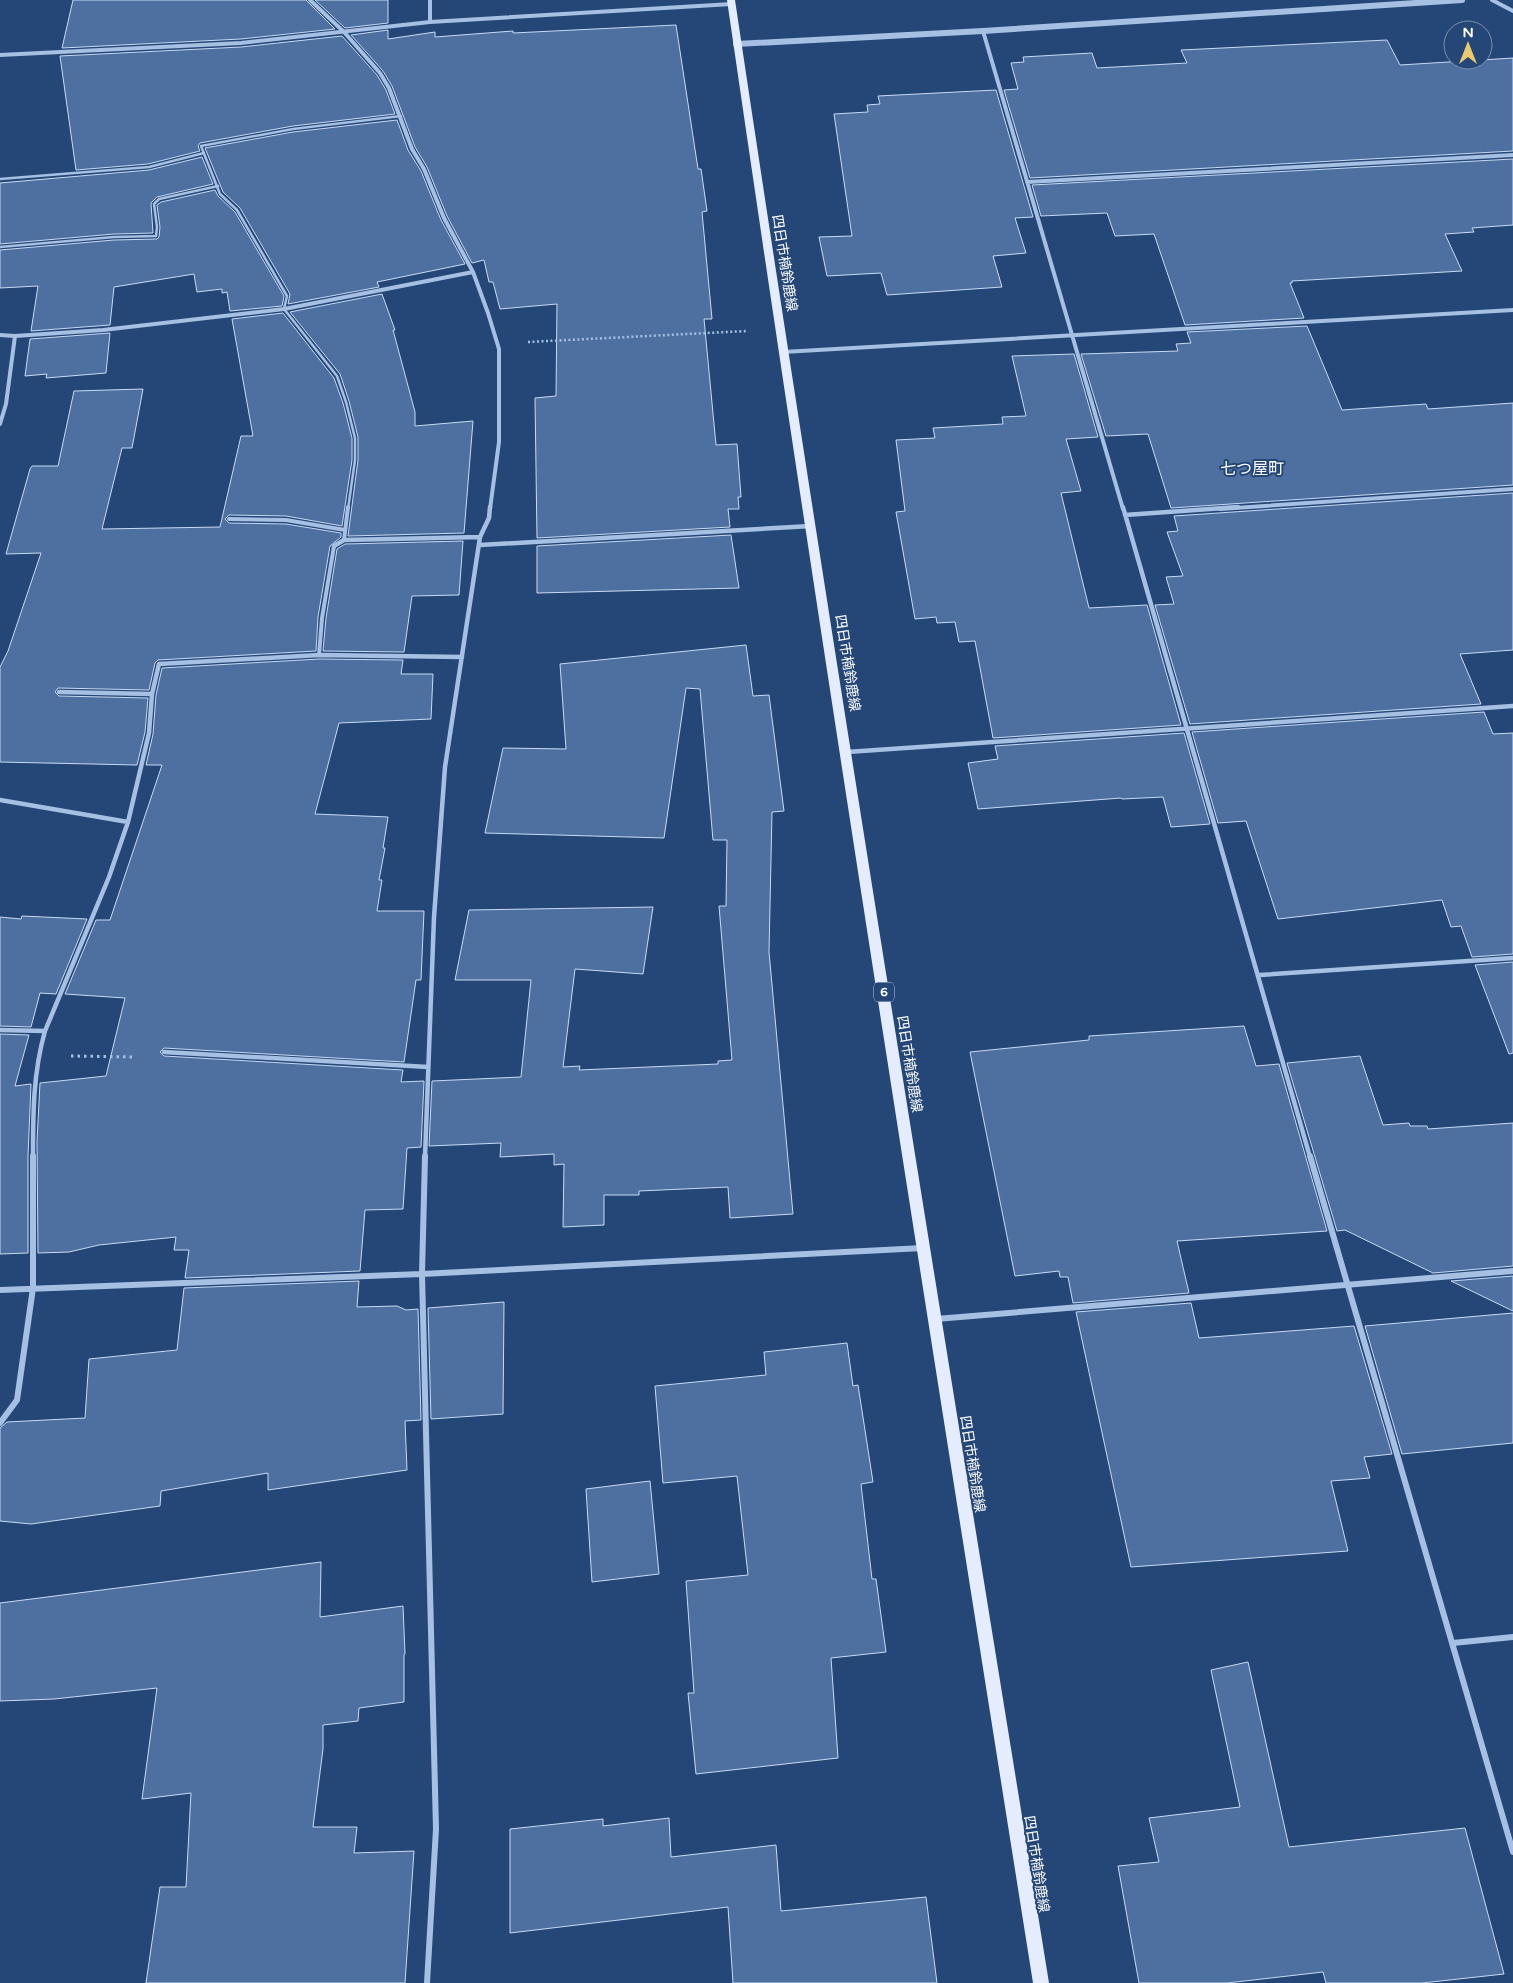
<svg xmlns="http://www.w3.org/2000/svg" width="1513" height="1983" font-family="'Varela Round','Noto Sans JP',sans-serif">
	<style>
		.building { fill: #4d70a1; stroke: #c9daf3 }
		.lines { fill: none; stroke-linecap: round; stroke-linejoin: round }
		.path-far1 { stroke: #a6c0e3; stroke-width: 2.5; stroke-dasharray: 2 2.5; stroke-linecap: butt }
		.path { stroke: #a6c0e3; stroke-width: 3; stroke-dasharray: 2.5 4; stroke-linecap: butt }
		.service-far1 { stroke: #a6c0e3; stroke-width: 2.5 }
		.service { stroke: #a6c0e3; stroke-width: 4 }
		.minor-far2 { stroke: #a6c0e3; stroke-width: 4 }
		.minor-far1 { stroke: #a6c0e3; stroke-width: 4.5 }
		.minor { stroke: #a6c0e3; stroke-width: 6 }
		.tertiary { stroke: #a6c0e3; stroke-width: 6 }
		.primary { fill: #e5edfc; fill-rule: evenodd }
		.labels { text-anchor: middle; stroke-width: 4; stroke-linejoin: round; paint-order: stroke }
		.shield { fill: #254777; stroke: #bec8d6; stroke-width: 1 }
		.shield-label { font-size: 12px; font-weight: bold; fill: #fff }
		.street-label { font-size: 14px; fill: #fff; stroke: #254777 }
		.quarter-label { font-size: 16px; fill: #fff; stroke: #254777 }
	</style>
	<rect width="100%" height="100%" fill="#254777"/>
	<path class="building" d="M73 0H306L335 29 241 39 62 48Z
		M315 0H388V23L345 28Z
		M676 25 698 169H701L707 211 702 212 712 319H704L716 445 737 444 741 497H738L739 509H728L730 527 537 538 535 398 556 396 557 304 500 309 493 282H489L484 260 472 263 447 216 427 167 415 147 392 86 383 71 351 35 388 30V39L435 32V37L513 31V33Z
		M342 36 377 75 386 90 395 114 293 126 200 143 198 146 200 151 148 164 76 170 60 56 241 47Z
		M1387 40 1400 65 1513 58V151L1030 178 1004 90 1018 89 1011 63 1024 62 1023 57 1092 53 1097 68 1187 63 1181 50Z
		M996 90 1033 217 1015 218 1026 253 993 256 1002 287 887 295 881 273 827 276 819 237 852 236 834 114 868 112 867 105 880 104 878 96Z
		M397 120 408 150 421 171 441 220 465 264 377 282 379 287 288 304 290 294 240 208 223 192 205 148 293 132Z
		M202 157 213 184 157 197 151 203 153 233 114 234 0 244V183L149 170Z
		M1513 159V225L1472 228 1474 232 1445 234 1462 271 1292 281V283H1290L1304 318 1185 325 1154 234 1115 236 1107 213 1041 216 1032 185Z
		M215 190 218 196 235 212 284 296 282 306 230 311 227 292 222 293V289L197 292 194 274 114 287 110 325 31 331 38 286 0 288V250L114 240 157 239 159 237 160 227 157 205 161 202Z
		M382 294 395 330H393L415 412V426L473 421 464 533 348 536 358 460V437L349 401 340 374 290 312Z
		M283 313 334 378 343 403 352 438V460L342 526 286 516 229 515 225 519 229 523 286 524 341 533V537L330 546 318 617 316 651 158 660 155 663 149 690 58 688 55 692 59 696 148 698 145 732 137 765 0 762V667L8 651 41 553 6 554 30 469 32 466H58L74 391 143 389 132 448H122L102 529 220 527 241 436H253L232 319Z
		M1307 326 1342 410 1426 404 1428 409 1513 403V485L1171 508 1148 434 1106 436 1081 354 1178 351 1176 344 1191 343 1187 332Z
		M110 333 106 373 46 378 47 374 25 376 30 339Z
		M1074 354 1098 437 1066 439 1081 491 1061 493 1089 608 1147 605 1181 725 993 738 975 641 959 642 955 622 937 623 936 617 915 619 896 512 905 511 896 440 935 438 933 428 1003 424 1002 417 1026 416 1012 356Z
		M1513 493V650L1460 654 1481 704 1190 724 1155 605 1174 604 1166 577 1183 576 1167 532 1178 531 1174 516Z
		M731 535 739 588 537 593V546Z
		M463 541 459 595 412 596 404 652 323 651 326 618 337 549 345 544Z
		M746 645 753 696 769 695 784 811 772 812 769 952 793 1214 730 1218 728 1187 639 1191V1195H604V1225L563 1227 564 1164 554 1165V1154L500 1157 501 1143 429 1146 432 1081 521 1077 531 980H455L469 910 653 907 643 974 575 969 563 1067 580 1066 579 1070 718 1064V1061L732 1060 719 906H726L727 840H713L700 689 686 688 664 838 485 833 503 748 566 749 560 664Z
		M319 659 403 660 401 674H433L431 719 339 723 315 814 388 817 383 848H385L379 880H382L377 911H424L421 980H416L404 1062 164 1048 160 1052 164 1056 403 1070 401 1082 424 1081 421 1147 407 1148 403 1209 365 1210 360 1271 185 1278 189 1250H174L176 1237 99 1245 69 1252 38 1253 37 1141 40 1083 106 1076 125 998 65 994 96 920H110L162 765H146L153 734 156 695 162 668Z
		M1484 712 1493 734 1513 733V954L1472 957 1461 926 1451 927 1442 900 1278 919 1246 821 1218 823 1192 732Z
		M1184 733 1210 824 1171 827 1163 797 1122 799 1121 798 978 809 968 763 998 759 995 746Z
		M22 916 87 919 56 994 40 993 31 1027 0 1026V917L21 919Z
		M1513 962V1053L1509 1054 1475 965Z
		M1244 1026 1256 1066 1279 1064 1327 1231 1177 1241 1189 1293 1073 1303 1068 1277H1060L1059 1271 1015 1276 970 1052 1089 1040V1036Z
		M0 1034 29 1035 15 1086 31 1084 28 1156V1253L0 1254Z
		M1360 1056 1383 1125 1409 1123 1410 1126H1427L1428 1129 1513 1123V1266L1433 1273 1345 1230 1337 1231 1287 1063Z
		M1513 1276V1311L1451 1281Z
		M359 1281 357 1307 397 1306 406 1310 418 1309 421 1420 405 1421 407 1470 268 1490V1473L161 1491 160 1506 31 1524 0 1521V1428L7 1422 85 1418 89 1359 177 1350 184 1288Z
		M504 1302 503 1414 431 1419 428 1308Z
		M1191 1303 1199 1338 1354 1326 1392 1454 1364 1457 1370 1478 1331 1481 1348 1551 1131 1567 1076 1312Z
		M1513 1313V1443L1402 1454 1365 1326Z
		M847 1343 853 1386 858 1385 873 1482 861 1484 872 1579H876L886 1652 831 1658 838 1758 696 1774 688 1693H694L686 1581 748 1575 737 1476 663 1483 655 1386 766 1375 764 1352Z
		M650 1481 659 1574 592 1582 586 1489Z
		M321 1562 320 1617 403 1606 405 1654 404 1655V1702L359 1708 358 1721 323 1725V1749L313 1827H357L354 1853 414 1851 405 1983H146L160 1887H186L191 1793 142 1799 157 1688 54 1699 0 1701V1603Z
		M1248 1662 1289 1847 1465 1828 1504 1974 1422 1983H1326L1323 1972 1227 1983H1139L1118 1866 1159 1862 1149 1818 1240 1807 1211 1670Z
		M669 1818 671 1857 776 1845 781 1911 926 1897 937 1983H733L728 1907 510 1933V1829L603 1819V1826Z"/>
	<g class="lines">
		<path class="path-far1" d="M528 342 747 331"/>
		<path class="path" d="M71 1056 135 1057"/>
		<path class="service-far1" d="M0 179 149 167 204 153
			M0 247 114 237 156 236 157 227 154 204 159 199 218 186
			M348 509 355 460V438L346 402 337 376 284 309 287 296 237 210 220 194 201 146 293 129 401 116"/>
		<path class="service" d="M229 519 286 520 345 530
			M344 540 348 507
			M319 655 322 618 334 546"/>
		<path class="minor-far2" d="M310 0 344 32 380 73 389 88 412 149 424 169 444 218 473 272 488 313 499 349V442L490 509
			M430 0V22
			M1492 0 1513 11
			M983 31 1123 509
			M0 55 241 43 430 22 732 4
			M1027 182 1513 155
			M0 335 15 336 103 330 284 309 473 272
			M783 352 1513 310
			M0 424 6 404 15 336
			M1220 509 1513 489"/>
		<path class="minor-far1" d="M1123 507 1310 1157
			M1125 515 1238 507
			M480 545 811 526
			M334 546 344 540 480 537
			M59 692 152 694
			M847 752 1513 706
			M0 800 128 822 149 733 152 694 159 664 319 655 462 657
			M1260 975 1513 958
			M0 1030 45 1031
			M164 1052 428 1067
			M33 1157C33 1114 33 1073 45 1031L109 877 128 822
			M425 1157 434 917 445 767 480 537 489 518 490 507"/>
		<path class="minor" d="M425 1156 422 1274 436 1829 427 1983
			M1310 1156 1513 1852
			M0 1290 422 1274 923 1248
			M936 1319 1513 1271
			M0 1423 17 1400 33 1288V1156
			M1453 1643 1513 1637"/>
		<path class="tertiary" d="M736 44 983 31 1462 0"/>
		<path class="primary" d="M727 0H735C834 662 942 1322 1049 1983H1033C928 1322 823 662 727 0Z"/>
	</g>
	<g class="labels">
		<rect class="shield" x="874" y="982.5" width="20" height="19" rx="4"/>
		<g class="shield-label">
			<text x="884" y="996">6</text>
		</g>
		<g class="street-label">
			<text transform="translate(785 263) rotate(81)" y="5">四日市楠鈴鹿線</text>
			<text transform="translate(848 663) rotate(81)" y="5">四日市楠鈴鹿線</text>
			<text transform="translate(910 1064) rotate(81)" y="5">四日市楠鈴鹿線</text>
			<text transform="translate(973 1464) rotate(81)" y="5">四日市楠鈴鹿線</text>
			<text transform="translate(1037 1864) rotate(81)" y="5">四日市楠鈴鹿線</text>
		</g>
		<g class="quarter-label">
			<text x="1252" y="474">七つ屋町</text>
		</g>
	</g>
	<g transform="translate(1468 45)"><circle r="24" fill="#254777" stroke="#7c91ad"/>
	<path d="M0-4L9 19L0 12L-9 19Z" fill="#ecca6b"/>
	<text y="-8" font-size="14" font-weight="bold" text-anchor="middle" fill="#ffffff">N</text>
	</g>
</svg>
